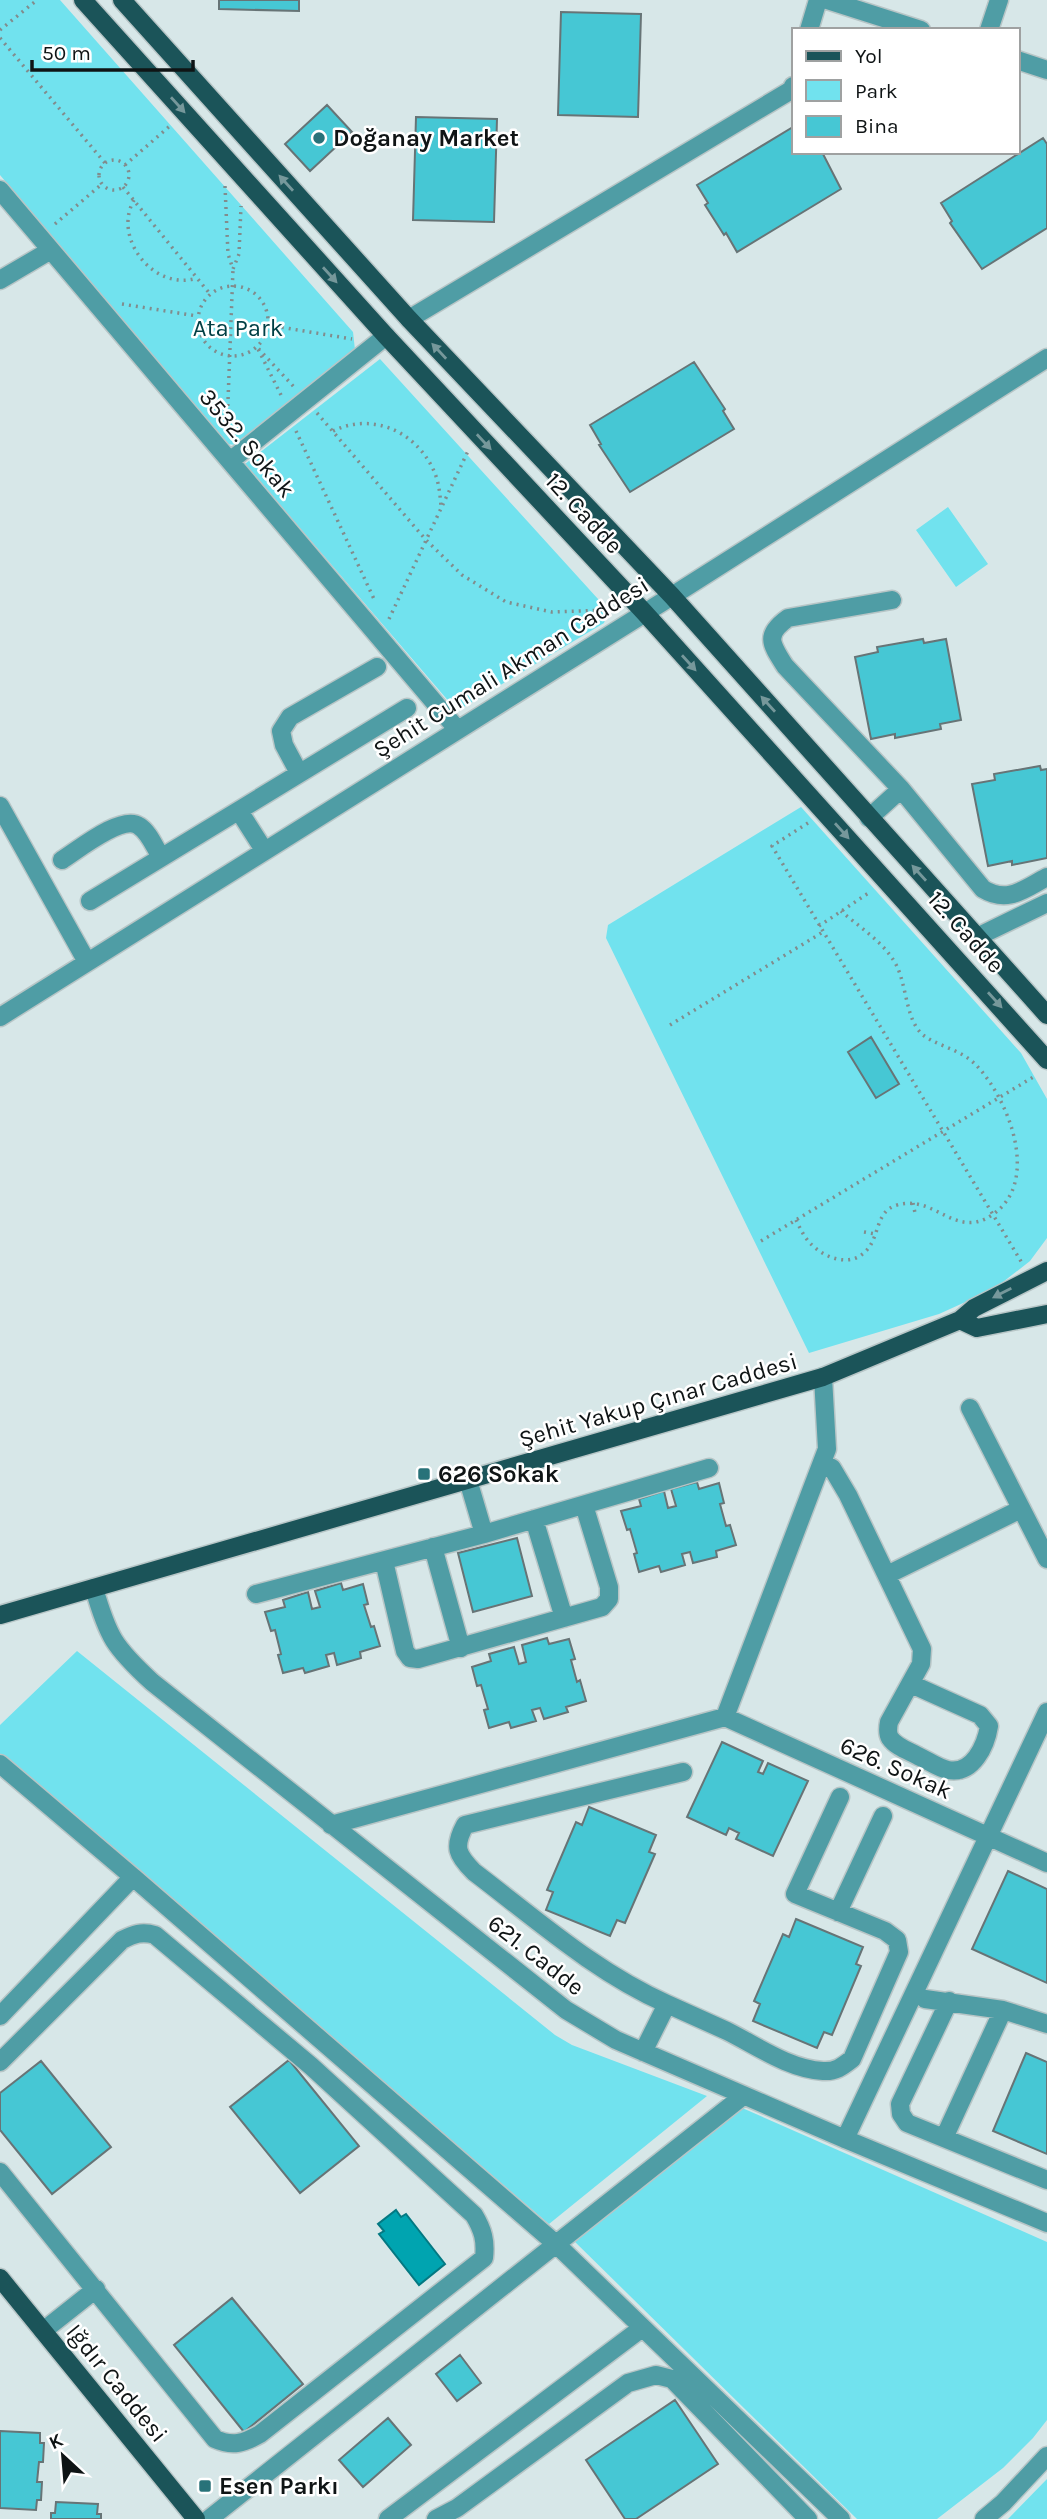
<svg xmlns="http://www.w3.org/2000/svg" width="1047" height="2519" font-family="Karla,sans-serif">
	<style>
		.green { fill: #71e2ee }
		.water { fill: #00a4b0; stroke: #047982; stroke-width: 2 }
		.building { fill: #46c7d4; stroke: #677476; stroke-width: 2 }
		.lines { fill: none; stroke-linecap: round; stroke-linejoin: round }
		.minor-casing { stroke: #b7c5c6; stroke-width: 21 }
		.major-casing { stroke: #b7c5c6; stroke-width: 21 }
		.path { stroke: #818c8d; stroke-width: 3.5; stroke-dasharray: 2 5; stroke-linecap: butt }
		.minor { stroke: #4f9da5; stroke-width: 18 }
		.major { stroke: #1b5459; stroke-width: 18 }
		.oneway { fill: #76989b }
		.poi-dot { fill: #287279; stroke: #fff; stroke-width: 2.5 }
		.labels { text-anchor: middle; stroke-width: 5; stroke-linejoin: round; paint-order: stroke }
		.poi-label { font-size: 24px; font-weight: bold; fill: #0f1415; stroke: #fff; text-anchor: start }
		.park-label { font-size: 24px; fill: #013f45; stroke: #fff }
		.street-label { font-size: 24px; fill: #0f1415; stroke: #fff }
	</style>
	<rect width="100%" height="100%" fill="#d7e7e8"/>
	<path class="green" d="M0 0H60L353 332 355 350 237 445 226 444 0 175Z
		M380 359 608 610 604 623 457 711 245 464Z
		M948 507 988 564 956 587 916 530Z
		M801 807 1021 1053 1047 1099V1238L1030 1261 994 1289 939 1314 809 1353 606 938 608 925Z
		M77 1651 555 2035 572 2045 707 2096 549 2224 0 1754V1725Z
		M740 2107 1047 2242V2420L1033 2438 1003 2468 937 2519H857L572 2239Z
		M1047 2479V2519H1008Z"/>
	<path class="water" d="M396 2210 401 2217 406 2214 445 2264 419 2285 379 2234 384 2231 378 2224Z"/>
	<path class="building" d="M219 0H299V11L219 9Z
		M561 12 641 14 638 117 558 115Z
		M327 105 352 132 310 171 285 144Z
		M416 117 497 119 494 222 413 220Z
		M793 127V152H822L841 189 737 252 726 233 724 235 705 205 708 203 697 185Z
		M1043 138 1047 144V228L982 269 950 223 952 221 941 203Z
		M694 362 725 409 723 411 734 429 630 492 599 445 601 444 590 425Z
		M923 639 924 643 946 639 961 720 940 724 941 729 895 738V734L871 739 855 657 878 652 877 647Z
		M1040 766 1041 770 1047 769V858L1012 865V861L988 866 972 784 995 780 994 774Z
		M871 1037 899 1084 876 1098 848 1052Z
		M697 1482 699 1489 719 1483 724 1503 720 1504 726 1526 730 1525 736 1545 716 1551 717 1557 693 1563 690 1552 682 1554 685 1565 661 1572 659 1566 639 1572 634 1554 637 1553 630 1529 627 1530 621 1511 641 1506 639 1499 664 1491 668 1508 676 1506 671 1489Z
		M517 1538 532 1596 473 1612 458 1553Z
		M341 1583 343 1590 363 1584 368 1604 364 1605 371 1627 374 1626 380 1646 360 1652 361 1658 337 1665 334 1653 326 1655 329 1666 305 1673 303 1668 283 1673 278 1655 281 1654 275 1630 271 1631 265 1612 285 1607 283 1600 308 1592 312 1609 320 1607 315 1591Z
		M547 1638 549 1644 569 1639 575 1659 571 1660 577 1682 580 1680 586 1701 566 1707 568 1712 544 1719 540 1708 532 1710 536 1721 511 1728 509 1722 489 1728 484 1710 488 1709 481 1685 477 1686 472 1667 491 1661 489 1654 514 1647 519 1664 526 1662 522 1645Z
		M722 1742 763 1761 758 1772 763 1774 768 1763 808 1781 773 1856 736 1839 739 1833 729 1828 726 1835 687 1817Z
		M589 1807 656 1835 649 1852 655 1854 625 1923 617 1920 610 1936 546 1910 553 1892 547 1890 576 1822 582 1825Z
		M1008 1871 1047 1889V1983L972 1949Z
		M796 1919 863 1947 856 1964 861 1966 832 2035 824 2032 817 2048 753 2021 760 2004 754 2001 783 1934 789 1937Z
		M1026 2053 1047 2062V2154L993 2131Z
		M289 2060 359 2146 300 2193 230 2107Z
		M41 2061 111 2147 52 2194 0 2130V2093Z
		M232 2298 303 2384 244 2432 174 2345Z
		M460 2355 481 2383 457 2401 436 2374Z
		M675 2400 718 2464 636 2519H625L586 2460Z
		M388 2418 411 2445 363 2487 339 2460Z
		M0 2431 40 2433V2443H44L43 2462H39L37 2482H42L41 2500H37L36 2510 0 2508Z
		M56 2502 98 2504 97 2514H101V2519H51V2513H55Z"/>
	<g class="lines">
		<defs>
			<path id="minor" d="M827 0 921 30
				M809 30 818 0
				M989 30 999 0
				M1017 60 1047 70
				M0 190 457 729
				M0 280 51 250
				M409 319 793 89V86
				M230 461 386 336
				M892 600 788 618C764 635 771 644 785 666L901 789 983 889C1008 904 1024 889 1047 877
				M299 773 284 745 281 731 290 717 377 667
				M0 806 87 962
				M239 811 264 850
				M869 818 901 789
				M62 860C78 850 122 814 139 826 149 832 155 848 161 857
				M90 901 407 708
				M977 937 1047 903
				M0 1017 672 596 1047 358
				M970 1408 1047 1559
				M822 1463 832 1468 848 1495 922 1649 921 1664 889 1722C888 1727 887 1733 890 1738 896 1747 909 1751 918 1756 927 1760 938 1768 948 1770 973 1775 986 1745 989 1726L980 1715 911 1684
				M468 1480 484 1534
				M534 1519 564 1618
				M433 1547 461 1648
				M384 1561 405 1651 410 1658 418 1659 602 1607 609 1599V1587L584 1505
				M887 1575 1021 1509
				M94 1588C108 1637 114 1647 152 1682L566 2010 616 2040 845 2139 1047 2223
				M256 1594 484 1534 709 1468
				M725 1717 1047 1863
				M0 1764 133 1877 0 2016
				M331 1825 725 1717 827 1449 823 1377
				M133 1877 556 2244 841 2519
				M838 1912 883 1816
				M925 1999 1003 2010 1047 2024
				M949 2001 900 2104 901 2114 907 2123 1047 2180
				M667 2004C595 1972 536 1919 474 1872 457 1855 453 1847 465 1825L683 1772
				M643 2052 667 2004C687 2013 707 2022 727 2031 757 2046 789 2069 823 2071 836 2072 843 2066 852 2059L899 1952 897 1940 885 1931 795 1894 840 1797
				M0 2062 122 1940C134 1934 142 1931 155 1935L311 2066 474 2215C483 2230 486 2241 484 2258L260 2434C244 2443 233 2447 215 2439L0 2172
				M944 2138 1003 2010
				M845 2139 1047 1712
				M43 2331 96 2289
				M209 2519 743 2096
				M388 2519 642 2328
				M436 2519 457 2508 628 2383 656 2375 672 2379 808 2519
				M984 2519 1003 2503 1047 2456"/>
			<path id="major" d="M83 0 386 336 644 612 1047 1060
				M122 0 409 319 672 596 1047 1015
				M960 1320 977 1328 1047 1314
				M0 1615 823 1377 960 1320 974 1308 1047 1271
				M0 2278 196 2519"/>
		</defs>
		<use href="#minor" class="minor-casing"/>
		<use href="#major" class="major-casing"/>
		<path class="path" d="M0 30 37 0
			M0 38 105 163
			M99 175a15 15 0 1 1 30 0a15 15 0 1 1-30 0Z
			M125 165 171 125
			M225 186 228 254 233 269 239 254 241 206
			M123 187 210 294
			M134 200C112 238 154 292 197 278
			M55 224 102 184
			M198 321a35 35 0 1 1 70 0a35 35 0 1 1-70 0Z
			M122 304 197 316
			M268 325 352 339
			M281 395 257 347 294 387
			M317 413 426 540 462 575 506 602 552 612 608 610
			M227 427 233 269
			M296 431 374 599
			M333 431C372 412 415 431 433 469 439 481 440 494 441 507
			M389 619 468 451
			M808 823 772 846 1022 1263
			M819 926 870 892
			M670 1025 823 932
			M913 1203 915 1213
			M796 1220C800 1228 804 1237 810 1243 824 1258 850 1268 866 1251 880 1237 875 1211 897 1205 935 1194 955 1240 992 1215 1042 1182 1008 1097 975 1064 959 1048 932 1045 920 1032 904 1014 907 978 892 958 880 940 857 925 841 911
			M864 1232 876 1234
			M761 1241 1035 1076"/>
		<use href="#minor" class="minor"/>
		<use href="#major" class="major"/>
	</g>
	<defs><path id="oneway-solid" d="M-6-.8H1V-3.2L6.5 0L1 3.2V.8H-6Z" transform="scale(1.75)"/></defs>
	<g class="oneway">
		<use href="#oneway-solid" transform="translate(178 105) rotate(48)"/>
		<use href="#oneway-solid" transform="translate(286 183) rotate(-132)"/>
		<use href="#oneway-solid" transform="translate(330 275) rotate(48)"/>
		<use href="#oneway-solid" transform="translate(439 351) rotate(-133)"/>
		<use href="#oneway-solid" transform="translate(484 442) rotate(47)"/>
		<use href="#oneway-solid" transform="translate(689 663) rotate(48)"/>
		<use href="#oneway-solid" transform="translate(768 704) rotate(-132)"/>
		<use href="#oneway-solid" transform="translate(842 831) rotate(48)"/>
		<use href="#oneway-solid" transform="translate(919 873) rotate(-132)"/>
		<use href="#oneway-solid" transform="translate(995 1000) rotate(48)"/>
		<use href="#oneway-solid" transform="translate(1002 1293) rotate(153)"/>
	</g>
	<g class="poi-dot">
		<circle cx="319" cy="138" r="7"/>
		<rect x="417" y="1467" width="14" height="14" rx="3.5"/>
		<rect x="198" y="2479" width="14" height="14" rx="3.5"/>
	</g>
	<g class="labels">
		<g class="poi-label">
			<text x="333" y="146">Doğanay Market</text>
			<text x="438" y="1482">626 Sokak</text>
			<text x="219" y="2494">Esen Parkı</text>
		</g>
		<g class="park-label">
			<text x="238" y="336">Ata Park</text>
		</g>
		<g class="street-label">
			<text transform="translate(247 443) rotate(50)" y="8">3532. Sokak</text>
			<text transform="translate(584 513) rotate(47)" y="8">12. Cadde</text>
			<text transform="translate(511 667) rotate(-32)" y="8">Şehit Cumali Akman Caddesi</text>
			<text transform="translate(966 932) rotate(48)" y="8">12. Cadde</text>
			<text transform="translate(658 1400) rotate(-16)" y="8">Şehit Yakup Çınar Caddesi</text>
			<text transform="translate(896 1768) rotate(24)" y="8">626. Sokak</text>
			<text transform="translate(536 1955) rotate(38)" y="8">621. Cadde</text>
			<text transform="translate(117 2383) rotate(51)" y="8">Iğdır Caddesi</text>
		</g>
	</g>
	<rect x="792" y="28" width="228" height="126" fill="#ffffff" stroke="#9fa1a1" stroke-width="2"/>
	<rect x="806" y="51" width="35" height="10" fill="#1b5459" stroke="#9fa1a1" stroke-width="2"/>
	<text x="855" y="63" font-size="21" fill="#0f1415">Yol</text>
	<rect x="806" y="80" width="35" height="21" fill="#71e2ee" stroke="#9fa1a1" stroke-width="2"/>
	<text x="855" y="98" font-size="21" fill="#0f1415">Park</text>
	<rect x="806" y="116" width="35" height="21" fill="#46c7d4" stroke="#9fa1a1" stroke-width="2"/>
	<text x="855" y="133" font-size="21" fill="#0f1415">Bina</text>
	<g transform="translate(63 2456) rotate(334)" stroke="#ffffff" stroke-width="5" paint-order="stroke">
	<path d="M0-5L12 26L0 18L-12 26Z" fill="#0f1415"/>
	<text y="-10" font-size="19" font-weight="bold" text-anchor="middle" fill="#0f1415">K</text>
	</g>
	<path d="M32 60v10h161v-10" fill="none" stroke="#0f1415" stroke-width="3.5"/>
	<text x="42" y="60" font-size="21" fill="#0f1415" stroke="#ffffff" stroke-width="5" paint-order="stroke">50 m</text>
</svg>
